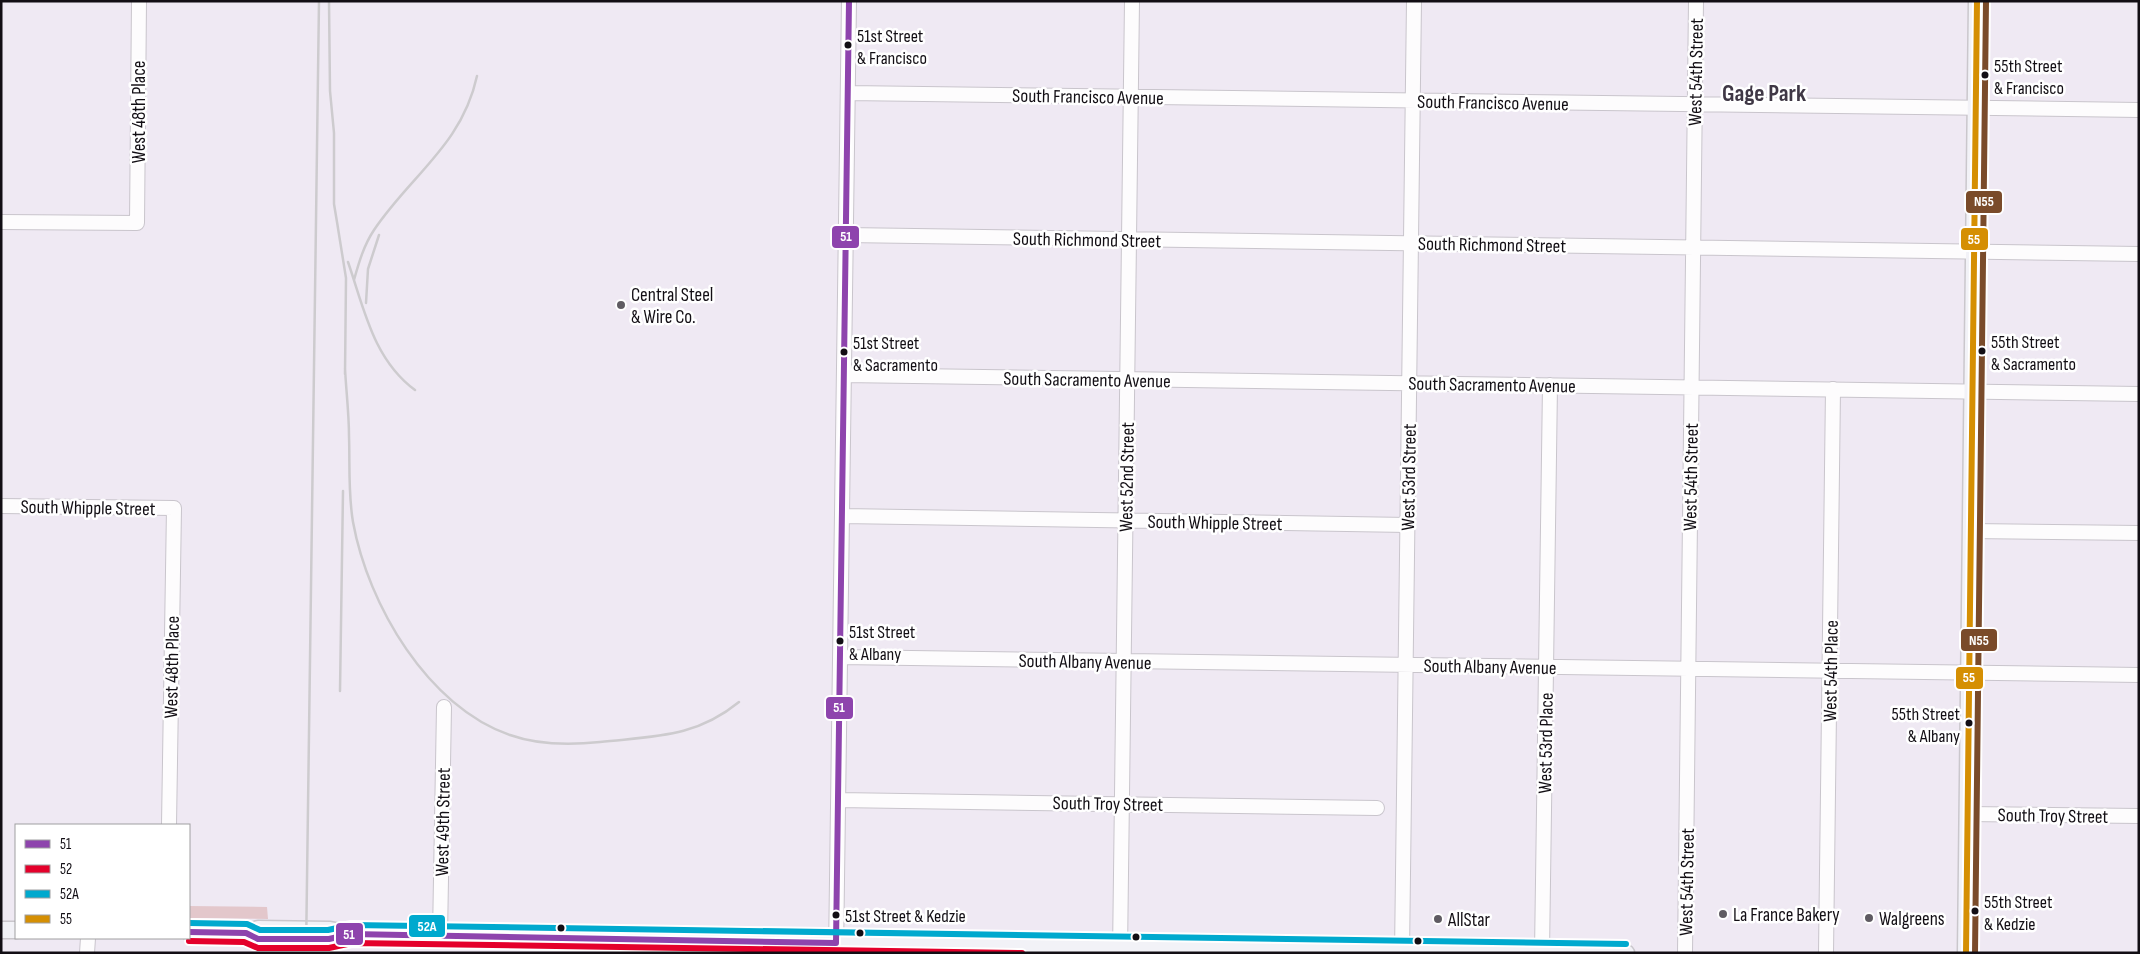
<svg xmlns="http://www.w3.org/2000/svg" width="2140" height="954" font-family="'Sofia Sans Condensed',sans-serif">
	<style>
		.green { fill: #e3c7cb }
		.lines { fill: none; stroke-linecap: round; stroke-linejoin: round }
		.minor-casing { stroke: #c9c5cc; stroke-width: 16 }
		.major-casing { stroke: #cac7cc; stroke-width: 19 }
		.minor { stroke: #fdfcfd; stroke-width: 14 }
		.major { stroke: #f2f2f7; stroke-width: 16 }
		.rail { stroke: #cdcbce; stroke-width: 2.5 }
		.bus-1-casing { stroke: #fff; stroke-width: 10 }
		.bus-2-casing { stroke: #fff; stroke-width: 10 }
		.bus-3-casing { stroke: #fff; stroke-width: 10 }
		.bus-4-casing { stroke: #fff; stroke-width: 10 }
		.bus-5-casing { stroke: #fff; stroke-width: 10 }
		.bus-1 { stroke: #8e44ad; stroke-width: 6 }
		.bus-2 { stroke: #e4002b; stroke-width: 6 }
		.bus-3 { stroke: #00a9ce; stroke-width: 6 }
		.bus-4 { stroke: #d58f03; stroke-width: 6 }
		.bus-5 { stroke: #7a4b2a; stroke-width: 6 }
		.bus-dot { fill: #120e14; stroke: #fff; stroke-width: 2 }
		.poi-dot { fill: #5f5b62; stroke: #fff; stroke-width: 2 }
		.labels { text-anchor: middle; stroke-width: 5; stroke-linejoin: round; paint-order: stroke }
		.bus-label { font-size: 18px; fill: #120e14; stroke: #fff; text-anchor: start }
		.street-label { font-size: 19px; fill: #120e14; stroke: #fff }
		.poi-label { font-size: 19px; fill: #120e14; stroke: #fff; text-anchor: start }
		.district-label { font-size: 24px; font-weight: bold; fill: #3f3745; stroke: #fff }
		.line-badge { stroke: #fff; stroke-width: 2 }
		.badge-label { font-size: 14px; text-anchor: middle; font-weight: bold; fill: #fff }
	</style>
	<rect width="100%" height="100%" fill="#efe9f3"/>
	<path class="green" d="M189 906 267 907 268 919 189 918Z"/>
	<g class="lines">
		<defs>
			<path id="minor" d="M848 93 2139 110
				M1 222 137 223 139 1
				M846 235 2139 254
				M844 375 2139 394
				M1 506 174 508 169 825
				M842 516 1408 525
				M1971 531 2139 533
				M840 657 2139 675
				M838 800 1377 808
				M1967 814 2139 816
				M440 936 444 707
				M1542 952 1550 385
				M87 953 88 938
				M836 953 849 1
				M1120 953 1132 1
				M1402 953 1414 1
				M1685 953 1696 1
				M1826 953 1833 389"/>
			<path id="major" d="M1 930H16
				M189 932 246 933 258 929 330 930 351 934 440 936 1626 953
				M1966 953 1977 1"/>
		</defs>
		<use href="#minor" class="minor-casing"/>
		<use href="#major" class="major-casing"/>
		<use href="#minor" class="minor"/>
		<use href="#major" class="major"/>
		<path class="rail" d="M329 1 330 91 334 133V204L338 228
			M337 222 346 278 345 374
			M348 262C364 308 373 359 415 390
			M354 280C359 262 364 245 374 230 411 175 462 145 477 76
			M366 303 368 269 379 235
			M345 368C346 390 349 413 349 436 350 465 348 493 353 522 368 605 428 707 510 735 538 745 571 745 600 742 654 736 695 738 739 702
			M340 691 343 491
			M306 953 319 1"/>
		<defs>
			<path id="bus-1" d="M189 932 246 933 258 939H329L351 934 836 943
				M836 943 849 1"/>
			<path id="bus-2" d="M189 941 244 942 258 948H329L352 943 1022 953"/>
			<path id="bus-3" d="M189 923 247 924 260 930H328L351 925 1626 944"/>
			<path id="bus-4" d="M1966 953 1977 1"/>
			<path id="bus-5" d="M1975 953 1986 1"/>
		</defs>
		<use href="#bus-1" class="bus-1-casing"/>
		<use href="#bus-2" class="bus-2-casing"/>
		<use href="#bus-3" class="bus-3-casing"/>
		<use href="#bus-4" class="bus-4-casing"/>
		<use href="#bus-5" class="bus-5-casing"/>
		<use href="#bus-1" class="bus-1"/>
		<use href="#bus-2" class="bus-2"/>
		<use href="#bus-3" class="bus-3"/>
		<use href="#bus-4" class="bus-4"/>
		<use href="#bus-5" class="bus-5"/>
	</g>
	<g class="bus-dot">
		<circle cx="848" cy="45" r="4.5"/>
		<circle cx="1985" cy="75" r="4.5"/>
		<circle cx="1982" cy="351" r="4.5"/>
		<circle cx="844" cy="352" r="4.5"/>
		<circle cx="840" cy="641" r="4.5"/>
		<circle cx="1969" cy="723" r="4.5"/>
		<circle cx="1975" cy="911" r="4.5"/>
		<circle cx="836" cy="915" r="4.5"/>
		<circle cx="561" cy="928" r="4.5"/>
		<circle cx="860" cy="933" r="4.5"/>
		<circle cx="1136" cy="937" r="4.5"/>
		<circle cx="1418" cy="941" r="4.5"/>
	</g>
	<g class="poi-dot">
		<circle cx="621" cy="305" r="5"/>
		<circle cx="1723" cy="914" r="5"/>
		<circle cx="1869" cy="918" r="5"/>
		<circle cx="1438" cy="919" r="5"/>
	</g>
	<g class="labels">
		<g class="bus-label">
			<text x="857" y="42">51st Street<tspan x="857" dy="22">&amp; Francisco</tspan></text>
			<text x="1994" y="72">55th Street<tspan x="1994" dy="22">&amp; Francisco</tspan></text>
			<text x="1991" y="348">55th Street<tspan x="1991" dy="22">&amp; Sacramento</tspan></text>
			<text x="853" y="349">51st Street<tspan x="853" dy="22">&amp; Sacramento</tspan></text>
			<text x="849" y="638">51st Street<tspan x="849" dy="22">&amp; Albany</tspan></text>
			<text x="1960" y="720" text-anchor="end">55th Street<tspan x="1960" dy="22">&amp; Albany</tspan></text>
			<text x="1984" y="908">55th Street<tspan x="1984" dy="22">&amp; Kedzie</tspan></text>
			<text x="845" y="922">51st Street &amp; Kedzie</text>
		</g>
		<g class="street-label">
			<text transform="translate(1695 72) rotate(-89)" y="7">West 54th Street</text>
			<text transform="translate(1088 96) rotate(1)" y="7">South Francisco Avenue</text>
			<text transform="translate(1493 102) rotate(1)" y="7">South Francisco Avenue</text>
			<text transform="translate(138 112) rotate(-90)" y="7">West 48th Place</text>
			<text transform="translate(1087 239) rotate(1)" y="7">South Richmond Street</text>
			<text transform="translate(1492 244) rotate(1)" y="7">South Richmond Street</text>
			<text transform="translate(1087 379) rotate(1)" y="7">South Sacramento Avenue</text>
			<text transform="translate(1492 384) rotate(1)" y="7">South Sacramento Avenue</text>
			<text transform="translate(1126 477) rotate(-89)" y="7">West 52nd Street</text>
			<text transform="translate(1408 477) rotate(-89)" y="7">West 53rd Street</text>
			<text transform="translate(1690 477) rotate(-89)" y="7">West 54th Street</text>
			<text transform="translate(88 507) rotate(1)" y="7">South Whipple Street</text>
			<text transform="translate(1215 522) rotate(1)" y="7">South Whipple Street</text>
			<text transform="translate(1085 661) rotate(1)" y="7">South Albany Avenue</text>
			<text transform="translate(1490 666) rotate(1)" y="7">South Albany Avenue</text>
			<text transform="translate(171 667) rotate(-89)" y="7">West 48th Place</text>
			<text transform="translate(1830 671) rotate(-89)" y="7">West 54th Place</text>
			<text transform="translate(1545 743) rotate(-89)" y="7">West 53rd Place</text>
			<text transform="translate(1108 803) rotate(1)" y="7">South Troy Street</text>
			<text transform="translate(2053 815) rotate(1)" y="7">South Troy Street</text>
			<text transform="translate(442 822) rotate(-89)" y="7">West 49th Street</text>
			<text transform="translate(1686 882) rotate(-89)" y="7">West 54th Street</text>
		</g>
		<g class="poi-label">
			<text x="631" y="301">Central Steel<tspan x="631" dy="22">&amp; Wire Co.</tspan></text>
			<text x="1733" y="921">La France Bakery</text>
			<text x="1879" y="925">Walgreens</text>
			<text x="1448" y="926">AllStar</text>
		</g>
		<g class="district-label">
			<text x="1764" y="101">Gage Park</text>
		</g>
	</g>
	<g class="line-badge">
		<rect x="1965" y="190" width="38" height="24" rx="5" fill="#7a4b2a"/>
		<rect x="831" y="225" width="29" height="24" rx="5" fill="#8e44ad"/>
		<rect x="1960" y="227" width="29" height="24" rx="5" fill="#d58f03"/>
		<rect x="1960" y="628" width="38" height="24" rx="5" fill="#7a4b2a"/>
		<rect x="1955" y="666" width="29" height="24" rx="5" fill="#d58f03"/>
		<rect x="825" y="696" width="29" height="24" rx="5" fill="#8e44ad"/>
		<rect x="408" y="914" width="38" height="24" rx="5" fill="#00a9ce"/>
		<rect x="335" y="922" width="29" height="24" rx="5" fill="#8e44ad"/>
	</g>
	<g class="badge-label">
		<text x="1984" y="206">N55</text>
		<text x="846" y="241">51</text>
		<text x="1974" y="244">55</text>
		<text x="1979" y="645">N55</text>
		<text x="1969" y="682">55</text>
		<text x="839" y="712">51</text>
		<text x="427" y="931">52A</text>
		<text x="349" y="939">51</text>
	</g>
	<rect width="2140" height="954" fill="none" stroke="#120e14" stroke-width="5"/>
	<rect x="15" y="824" width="175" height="115" fill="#ffffff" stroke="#a09fa1"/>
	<rect x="25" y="840" width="25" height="8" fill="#8e44ad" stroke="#a09fa1"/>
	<text x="60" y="849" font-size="15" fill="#120e14">51</text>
	<rect x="25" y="865" width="25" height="8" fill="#e4002b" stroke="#a09fa1"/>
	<text x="60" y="874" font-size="15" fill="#120e14">52</text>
	<rect x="25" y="890" width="25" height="8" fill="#00a9ce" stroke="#a09fa1"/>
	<text x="60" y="899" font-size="15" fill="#120e14">52A</text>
	<rect x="25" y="915" width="25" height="8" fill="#d58f03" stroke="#a09fa1"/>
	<text x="60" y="924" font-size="15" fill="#120e14">55</text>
</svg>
